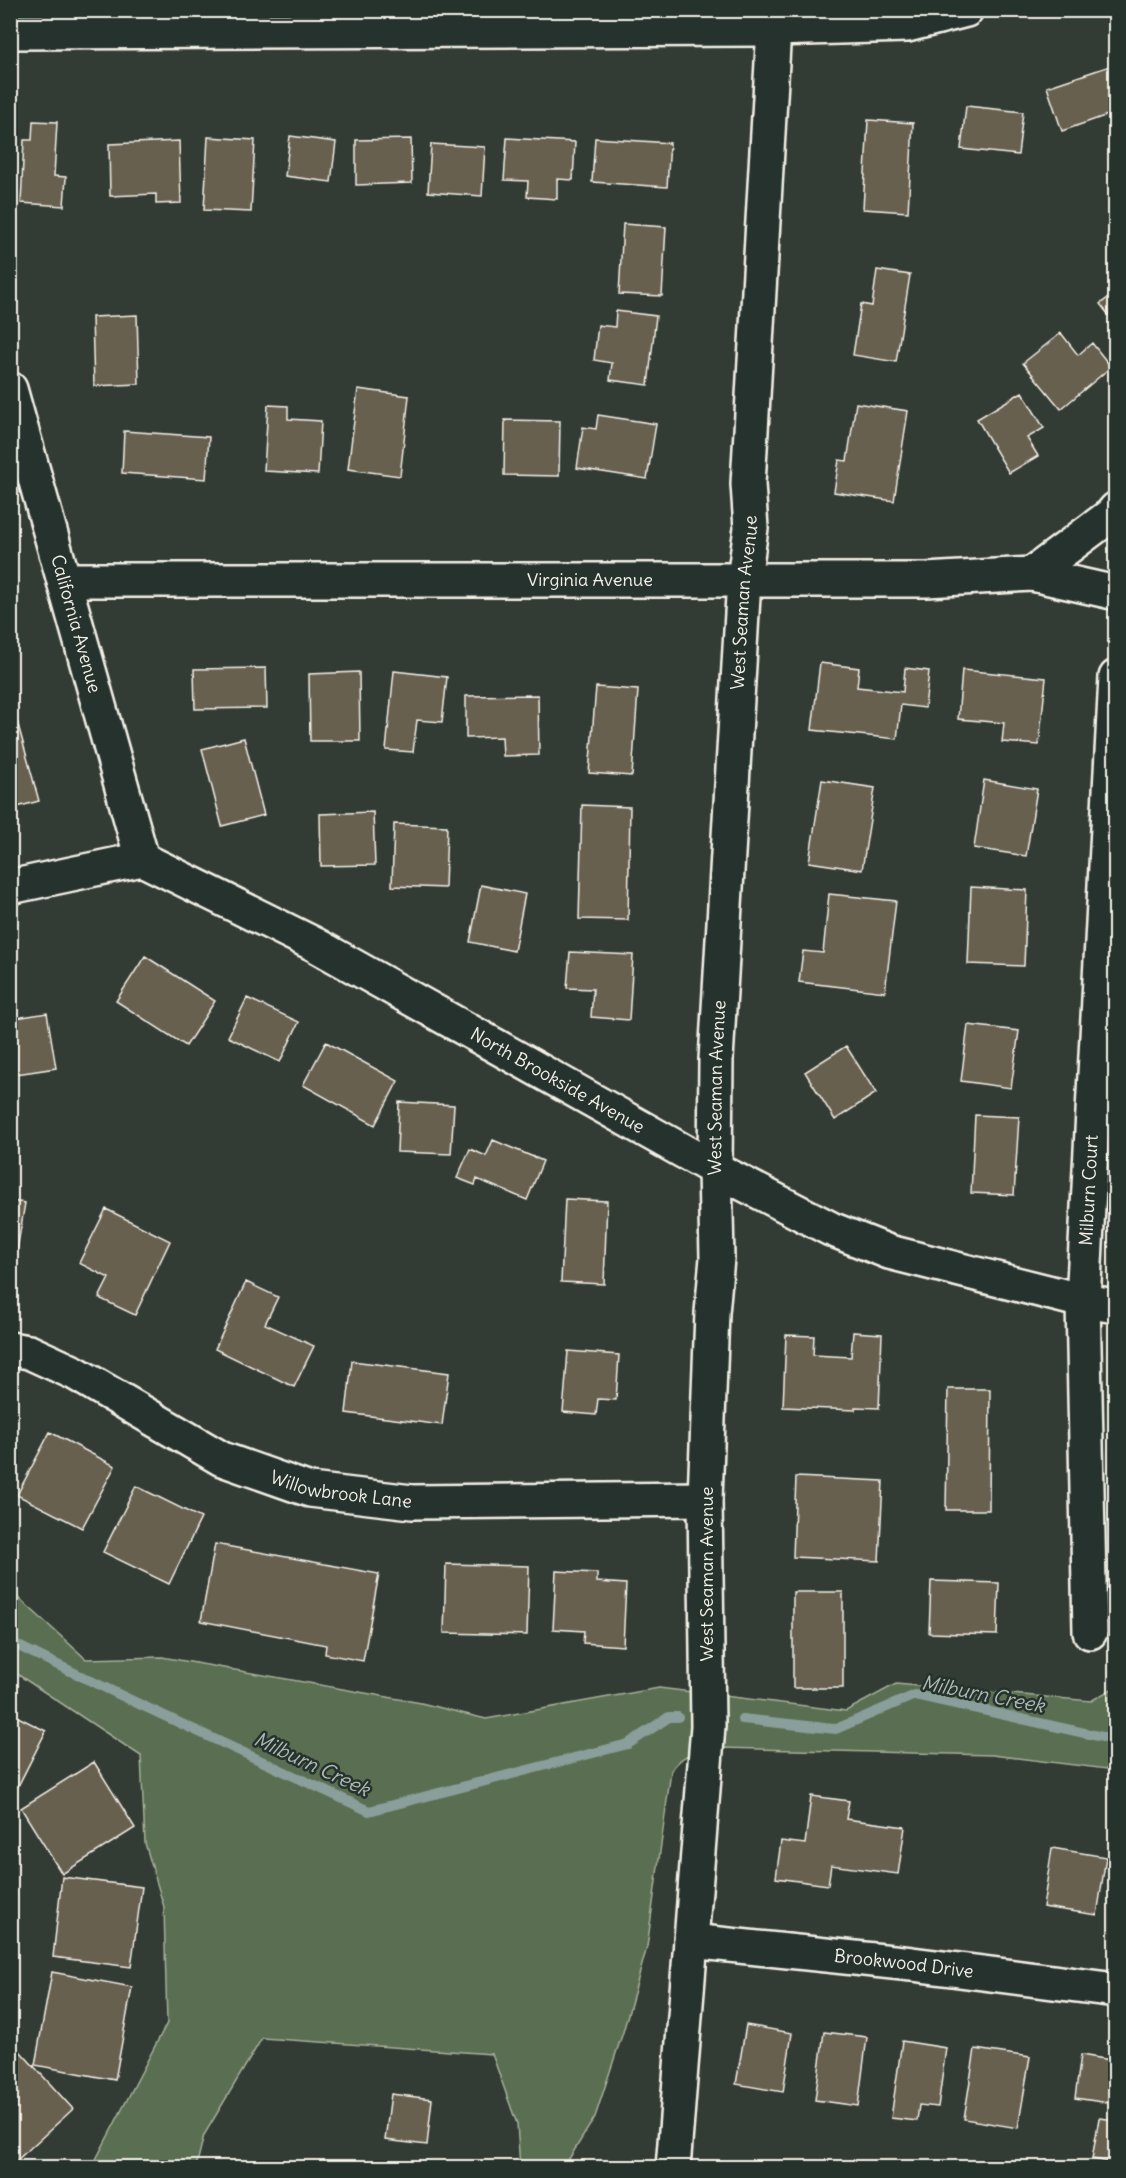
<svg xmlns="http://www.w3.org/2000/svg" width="1126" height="2178" font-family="Delius,sans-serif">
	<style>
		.green { fill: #5a6e51; stroke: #a7b09c; stroke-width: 1.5 }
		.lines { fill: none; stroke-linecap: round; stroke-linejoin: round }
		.stream { stroke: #8a9e9b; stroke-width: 10 }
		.building { fill: #676050; stroke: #f4f1e8; stroke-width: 1.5 }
		.street-casing { stroke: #f4f1e8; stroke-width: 38 }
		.secondary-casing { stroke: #f4f1e8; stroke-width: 38 }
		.street { stroke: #26332d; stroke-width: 33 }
		.secondary { stroke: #26332d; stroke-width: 33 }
		.labels { text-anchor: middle; stroke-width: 5; stroke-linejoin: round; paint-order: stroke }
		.street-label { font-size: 18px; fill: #f4f1e8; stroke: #26332d }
		.water-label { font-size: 20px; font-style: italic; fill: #adb9b5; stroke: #26332d }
	</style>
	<rect width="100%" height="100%" fill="#333c34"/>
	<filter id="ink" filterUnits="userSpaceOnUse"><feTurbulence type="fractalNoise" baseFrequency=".0167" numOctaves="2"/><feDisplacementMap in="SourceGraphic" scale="12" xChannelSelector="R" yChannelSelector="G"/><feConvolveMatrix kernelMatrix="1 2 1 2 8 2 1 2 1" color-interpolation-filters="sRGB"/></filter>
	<g filter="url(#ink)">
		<path class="green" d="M10 1590 86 1659 162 1657 421 1703 486 1719 659 1688 846 1711 896 1684 1091 1701 1115 1687V1770L992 1755 720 1748C698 1751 683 1752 671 1771L647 1947 623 2032 595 2117 564 2167H520L517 2124 492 2054 262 2038 204 2135 196 2167H92L167 2023 164 1907 145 1843 141 1756 11 1670Z"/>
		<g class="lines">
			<path class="stream" d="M10 1642 139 1704 369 1811 628 1744 669 1717H678
				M742 1719 836 1729 915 1695 1116 1740"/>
		</g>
		<path class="building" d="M1110 66 1116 81V112L1062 131 1047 87Z
			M966 106 1023 112 1018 155 961 149Z
			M868 120 913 123 908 212 863 209Z
			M33 121 57 122 54 176 66 177 64 206 21 203 24 140H32Z
			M290 136 336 142 331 182 285 176Z
			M208 137 255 140 251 212 204 210Z
			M507 138 575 142 573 180 557 179V199L527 197 528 181 504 180Z
			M595 138 670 143 667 187 592 182Z
			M411 139 412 183 356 185V140Z
			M179 141 181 203 156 204V194L110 196 109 144Z
			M431 144 485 147 482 196 428 192Z
			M623 224 666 227 662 296 619 294Z
			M877 270 910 275 896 362 853 355 861 304 872 306Z
			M1116 292V324L1100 304Z
			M616 311 656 316 648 385 610 380 612 363 594 360 598 325 615 327Z
			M137 315 139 384 94 386 92 317Z
			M1061 333 1078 355 1092 343 1111 367 1061 409 1023 363Z
			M358 389 409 396 400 476 348 469Z
			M1022 392 1044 428 1027 438 1038 456 1009 473 977 419Z
			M856 403 908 411 894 501 834 492 839 460 847 461Z
			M268 405 288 406V419L321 421 318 474 264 471Z
			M598 415 656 424 647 479 577 468 583 427 596 429Z
			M505 420 560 421 559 476 504 475Z
			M124 431 209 437 206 479 122 473Z
			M820 663 859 668 857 687 903 692 905 668 929 671 925 708 901 705 897 739 812 730Z
			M266 668 267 708 195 709 194 669Z
			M962 670 1046 678 1039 745 1002 742 1004 723 958 719Z
			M394 671 447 677 442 722 417 720 413 752 386 750Z
			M359 672 360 741H310L309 674Z
			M596 687 638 690 632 776 589 773Z
			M538 695 539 755 503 756 502 737 466 738V696Z
			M17 721 39 801 10 809V722Z
			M244 738 264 815 222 826 202 749Z
			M822 780 875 788 862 870 809 862Z
			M984 780 1037 789 1026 856 974 848Z
			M582 805 630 807 628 920 579 919Z
			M373 812 375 865 321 866 320 814Z
			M394 824 447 826 445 888 392 886Z
			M481 885 525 894 514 951 470 942Z
			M971 887 1027 890 1024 966 968 964Z
			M829 894 896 901 885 992 799 982 803 951 823 953Z
			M570 952 633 955 629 1020 591 1017 593 989 567 988Z
			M145 956 215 1001 186 1046 116 1001Z
			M247 998 299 1022 280 1062 228 1037Z
			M47 1013 56 1068 10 1075V1019Z
			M968 1025 1019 1031 1011 1088 961 1081Z
			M326 1042 398 1081 375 1125 303 1085Z
			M846 1046 876 1093 835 1120 805 1072Z
			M399 1102 454 1105 451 1154 397 1152Z
			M975 1115 1019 1117 1014 1195 971 1193Z
			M493 1140 543 1161 527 1200 477 1179 475 1185 457 1178 470 1149 486 1156Z
			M565 1199 607 1201 604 1284 561 1282Z
			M10 1201 25 1203 13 1274 10 1273Z
			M106 1209 170 1241 135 1315 99 1298 109 1278 79 1263Z
			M246 1282 278 1297 265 1324 314 1346 294 1387 215 1349Z
			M853 1332 882 1334 879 1408 855 1407V1410L783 1407 786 1335 814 1336 813 1355 851 1357Z
			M568 1351 619 1355 616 1400 598 1399 596 1415 563 1412Z
			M352 1361 449 1373 442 1425 346 1413Z
			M948 1389H990L989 1510H946Z
			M50 1432 115 1466 82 1528 17 1495Z
			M796 1477 883 1481 879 1561 793 1557Z
			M136 1486 201 1518 169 1584 103 1552Z
			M215 1544 379 1574 363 1661 325 1654 326 1645 201 1621Z
			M446 1564 529 1566 527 1635 444 1633Z
			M556 1571 597 1573V1582L626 1584 623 1646 583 1643 584 1631 553 1629Z
			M931 1581 999 1583 997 1635 929 1633Z
			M793 1592H843V1688H793Z
			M10 1713 46 1731 10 1802Z
			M94 1762 135 1828 62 1874 21 1808Z
			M811 1796 849 1801 846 1819 905 1827 898 1874 831 1865 828 1885 776 1878 781 1841 805 1844Z
			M1052 1848 1106 1857 1097 1915 1043 1907Z
			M62 1877 142 1887 131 1967 53 1957Z
			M52 1972 132 1987 115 2080 35 2065Z
			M746 2025 792 2033 783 2092 736 2084Z
			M824 2032 867 2037 858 2106 815 2100Z
			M902 2041 946 2048 938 2107 919 2105 917 2121 891 2118Z
			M975 2049 1030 2057 1018 2128 964 2119Z
			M19 2050 73 2109 15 2162 10 2157V2058Z
			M1081 2055 1116 2061V2104L1075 2098Z
			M391 2094 432 2099 427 2145 385 2140Z
			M1099 2118 1116 2120V2163L1092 2159Z"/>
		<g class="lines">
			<defs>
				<g id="street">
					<path d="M10 32 774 29 907 25 966 10"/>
					<path id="s1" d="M10 389 142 859"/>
					<path d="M1032 574 1111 515 1116 509"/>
					<path id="s2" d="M64 580H926L1032 574 1116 593"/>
					<path id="s3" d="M10 1349 29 1352 75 1373 222 1459 310 1490 412 1502 705 1499"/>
					<path id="s4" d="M1090 1632 1083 1301 1116 677"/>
					<path id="s5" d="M691 1941 912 1964 1116 1990"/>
				</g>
				<g id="secondary">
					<path id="s6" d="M10 887 142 859 314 944 715 1169 831 1229 889 1252 1083 1301 1116 1306"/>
					<path id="s7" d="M673 2168 708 1726 705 1499 712 1313 717 1258 715 1169 716 1060 744 579 751 528 748 484 775 10"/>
				</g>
			</defs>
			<use href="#street" class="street-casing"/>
			<use href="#secondary" class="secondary-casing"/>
			<use href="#street" class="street"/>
			<use href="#secondary" class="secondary"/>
		</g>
	</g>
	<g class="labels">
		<g class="street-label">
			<text dy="6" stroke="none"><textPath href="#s2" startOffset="526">Virginia Avenue</textPath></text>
			<text dy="6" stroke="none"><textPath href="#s7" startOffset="1568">West Seaman Avenue</textPath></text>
			<text dy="6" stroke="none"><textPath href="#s1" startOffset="244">California Avenue</textPath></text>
			<text dy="6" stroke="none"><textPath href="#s6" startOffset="606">North Brookside Avenue</textPath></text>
			<text dy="6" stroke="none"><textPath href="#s7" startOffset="1082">West Seaman Avenue</textPath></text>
			<text dy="6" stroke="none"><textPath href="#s4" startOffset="442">Milburn Court</textPath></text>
			<text dy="6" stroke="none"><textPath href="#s3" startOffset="364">Willowbrook Lane</textPath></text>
			<text transform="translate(707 1574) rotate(-90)" y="6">West Seaman Avenue</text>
			<text dy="6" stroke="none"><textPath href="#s5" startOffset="214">Brookwood Drive</textPath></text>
		</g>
		<g class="water-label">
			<text transform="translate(983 1694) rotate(11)" y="7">Milburn Creek</text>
			<text transform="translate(312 1764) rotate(25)" y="7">Milburn Creek</text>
		</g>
	</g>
	<rect width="1126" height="2178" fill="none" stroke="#26332d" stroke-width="36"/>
	<rect x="18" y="18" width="1090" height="2142" fill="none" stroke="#f4f1e8" stroke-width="2" filter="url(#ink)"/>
</svg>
